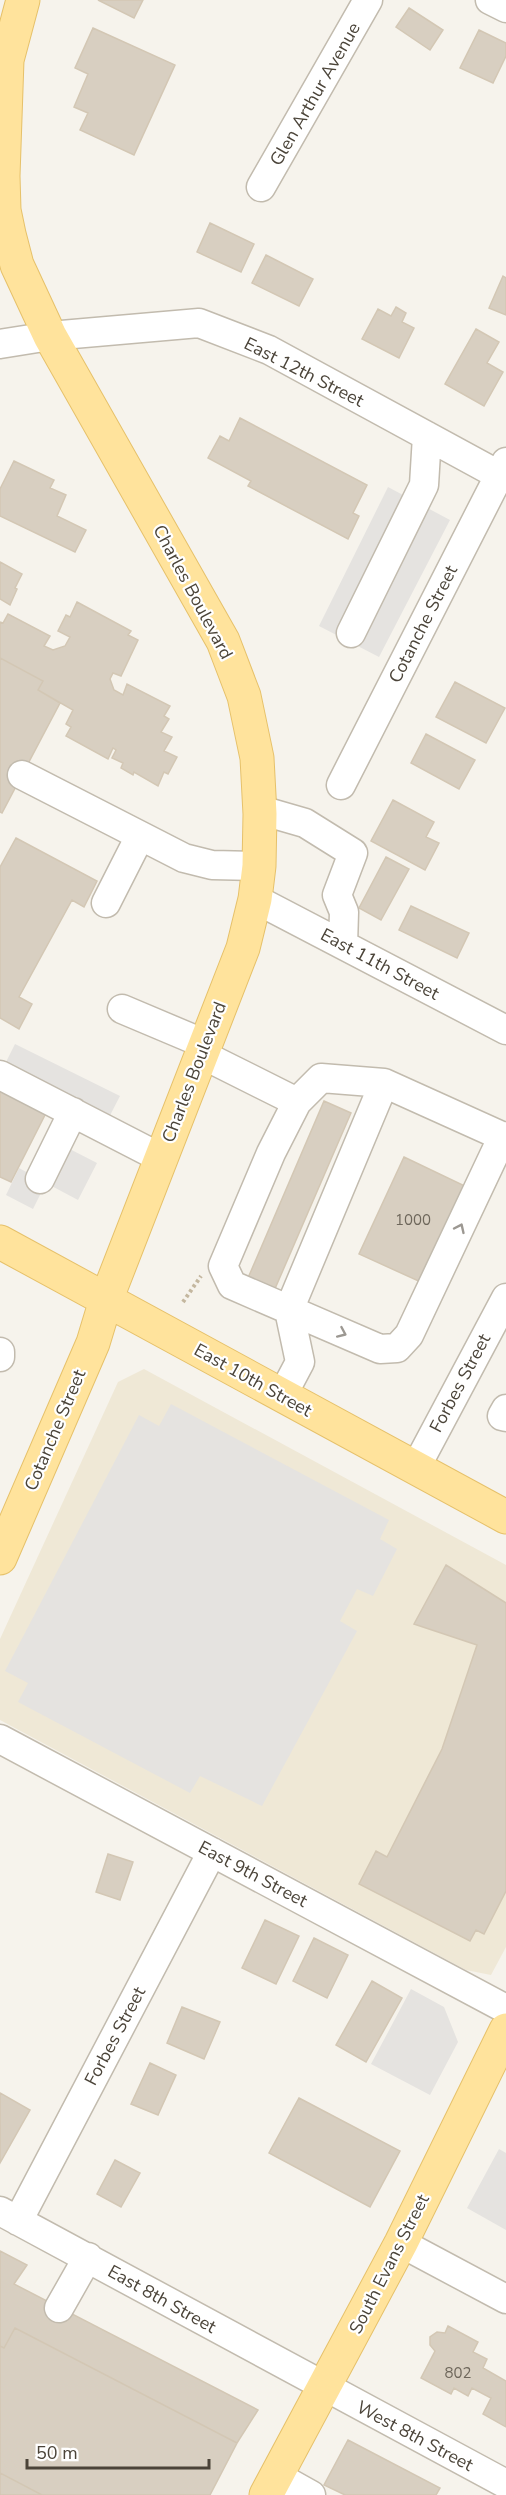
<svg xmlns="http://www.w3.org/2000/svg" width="506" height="2495" font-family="'Nunito Sans',sans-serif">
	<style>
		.education { fill: #efe8d6 }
		.parking { fill: #e5e3e0 }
		.building { fill: #d8cfc1; stroke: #d3c7b4; stroke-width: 1.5 }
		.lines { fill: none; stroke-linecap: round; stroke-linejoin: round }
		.minor-casing { stroke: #c2bbae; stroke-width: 31 }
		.major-casing { stroke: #e6c16a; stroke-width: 35 }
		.path { stroke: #c4b79f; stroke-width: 4; stroke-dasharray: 3 3; stroke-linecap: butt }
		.minor { stroke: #fff; stroke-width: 28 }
		.major { stroke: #ffe39c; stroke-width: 33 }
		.oneway { stroke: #9c9892 }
		.labels { text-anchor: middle; stroke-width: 4.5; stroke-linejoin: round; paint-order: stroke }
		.number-label { font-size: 15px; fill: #6e675b }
		.street-label { font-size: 18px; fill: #4b4439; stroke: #fff }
	</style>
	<rect width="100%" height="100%" fill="#f6f3ec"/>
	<path class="education" d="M144 1369 506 1565V1947L491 1975 466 1970 0 1720V1639L118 1382Z"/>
	<path class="parking" d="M388 487 450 520 379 657 319 626Z
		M15 1044 120 1096 104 1127 0 1074Z
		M58 1143 97 1163 78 1200 46 1183 33 1209 6 1195 19 1168 39 1179Z
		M171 1404 389 1520 380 1539 397 1549 373 1596 357 1589 340 1621 357 1631 262 1806 200 1776 190 1793 18 1702 28 1683 5 1671 139 1415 159 1426Z
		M411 1989 444 2007 458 2042 430 2095 371 2064Z
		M499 2149 506 2153V2230L467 2208Z"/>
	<path class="building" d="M98 0H143L134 18Z
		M409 8 443 30 430 50 396 27Z
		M93 28 175 65 134 155 80 130 88 113 74 107 88 74 75 68Z
		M479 30 506 43V56L493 83 460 68Z
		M210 223 254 244 241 272 197 252Z
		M266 255 313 279 299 306 252 283Z
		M503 276 506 278V315L489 308Z
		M396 307 406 313 402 322 414 328 399 358 362 339 378 309 391 316Z
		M476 329 499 342 487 363 503 372 484 406 445 384Z
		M240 418 367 485 353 513 359 516 348 539 248 486 251 481 208 458 220 436 229 441Z
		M14 461 54 480 50 488 66 495 57 516 86 530 75 552 0 516V489Z
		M0 562 22 574 15 588 17 589 10 605 0 599Z
		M77 602 131 631 128 635 138 640 121 676 113 673 110 679 114 690 123 695 127 684 170 706 164 716 169 719 161 732 172 737 164 751 177 757 168 774 164 772 158 786 134 772 133 775 121 768 123 763 112 758 116 750 113 748 108 759 66 736 71 727 66 724 73 710 38 690 43 681 0 658V622L3 623 8 614 50 636 44 646 53 650 65 646 70 637 58 631 66 615 70 617Z
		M0 658 43 681 38 690 60 703 2 813 0 812Z
		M455 682 505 708 486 743 436 717Z
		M426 734 475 760 459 789 411 763Z
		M393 800 434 822 426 837 439 843 425 870 371 841Z
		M16 838 97 881 84 907 72 900 19 997 32 1004 19 1029 0 1018V867Z
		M386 857 409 869 381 920 359 908Z
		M411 906 469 933 457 958 399 930Z
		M0 1084 48 1109 11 1182 0 1177Z
		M324 1101 351 1113 274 1291 248 1278Z
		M404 1157 467 1187 423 1283 359 1254Z
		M446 1565 506 1603V1891L484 1934 476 1930 470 1941 359 1884 376 1851 387 1857 442 1749 477 1645 414 1624Z
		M108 1854 133 1862 120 1900 96 1892Z
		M265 1920 299 1936 276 1984 242 1968Z
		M314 1938 348 1955 327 1998 293 1981Z
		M372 1981 402 1998 366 2062 336 2045Z
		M182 2007 220 2022 204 2059 167 2043Z
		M150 2063 176 2075 158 2115 131 2104Z
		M0 2093 30 2110 0 2163Z
		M299 2098 400 2151 370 2207 269 2153Z
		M115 2160 140 2173 121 2207 97 2194Z
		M0 2251 27 2265 14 2284 258 2410 237 2443 15 2328 4 2348 0 2346Z
		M448 2326 478 2342 473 2352 487 2359 483 2368 506 2381V2427L483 2414 491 2398 472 2388 468 2396 454 2388 451 2394 421 2378 435 2351 430 2345V2337L437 2332 445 2333Z
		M15 2328 237 2443 210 2495H42L0 2473V2346L4 2348Z
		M348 2440 440 2488 436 2495H345L324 2485Z
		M0 2473 42 2495H0Z"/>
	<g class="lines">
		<defs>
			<path id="minor" d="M490 0 506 8
				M261 187 368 0
				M0 344 50 336 199 323 269 350 506 479
				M351 633 424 485 427 436
				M22 775 184 858 212 865 259 866
				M341 785 506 462
				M260 810 305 823 353 853 337 895 344 912 343 945
				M255 899 506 1030
				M106 903 140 836
				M122 1009 205 1044
				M201 1054 297 1102 321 1078 384 1083 506 1138
				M0 1075 161 1158
				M297 1102 271 1153 223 1266 232 1285 380 1349 397 1348 409 1335 503 1136
				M40 1179 73 1112
				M0 1352V1357
				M282 1396 300 1362 289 1310 384 1083
				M506 1409 502 1416 506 1417
				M415 1469 506 1298
				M0 1739 506 2009
				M0 2211 506 2484
				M18 2221 212 1852
				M401 2243 506 2299
				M59 2308 88 2257
				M277 2476 311 2495"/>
			<path id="major" d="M0 1242 506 1517
				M0 1558 93 1343 106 1300 243 948 255 899 259 866 260 814 257 758 244 696 223 641 50 336 17 265 9 234 4 210 3 176 7 60 23 0
				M266 2495 401 2243 506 2030"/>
		</defs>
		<use href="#minor" class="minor-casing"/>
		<use href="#major" class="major-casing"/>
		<path class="path" d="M183 1302 201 1276"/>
		<use href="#minor" class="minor"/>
		<use href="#major" class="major"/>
	</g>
	<defs><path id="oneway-chevron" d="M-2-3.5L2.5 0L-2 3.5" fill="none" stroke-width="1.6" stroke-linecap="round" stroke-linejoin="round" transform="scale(1.5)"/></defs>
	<g class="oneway">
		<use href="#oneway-chevron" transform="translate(460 1228) rotate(-65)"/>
		<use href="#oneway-chevron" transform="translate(342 1333) rotate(24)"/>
	</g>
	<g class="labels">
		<g class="number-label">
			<text x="413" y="1225">1000</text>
			<text x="458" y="2378">802</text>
		</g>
		<g class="street-label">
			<text transform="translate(315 94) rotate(-60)" y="6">Glen Arthur Avenue</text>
			<text transform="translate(304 372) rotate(27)" y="6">East 12th Street</text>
			<text transform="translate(193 592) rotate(62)" y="6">Charles Boulevard</text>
			<text transform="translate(423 624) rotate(-63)" y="6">Cotanche Street</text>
			<text transform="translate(380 964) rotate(28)" y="6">East 11th Street</text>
			<text transform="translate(194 1072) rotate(-69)" y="6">Charles Boulevard</text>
			<text transform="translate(253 1380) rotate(29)" y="6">East 10th Street</text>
			<text transform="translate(460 1383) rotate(-62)" y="6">Forbes Street</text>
			<text transform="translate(55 1430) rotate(-67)" y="6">Cotanche Street</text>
			<text transform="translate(253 1874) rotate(28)" y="6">East 9th Street</text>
			<text transform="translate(115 2036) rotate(-62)" y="6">Forbes Street</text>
			<text transform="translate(389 2264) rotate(-63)" y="6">South Evans Street</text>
			<text transform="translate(162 2299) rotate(29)" y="6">East 8th Street</text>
			<text transform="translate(415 2436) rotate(28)" y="6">West 8th Street</text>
		</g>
	</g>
	<path d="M27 2459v9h182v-9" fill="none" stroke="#4b4439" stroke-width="3"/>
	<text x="36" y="2459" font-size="18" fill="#4b4439" stroke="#ffffff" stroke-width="4.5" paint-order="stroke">50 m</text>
</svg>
